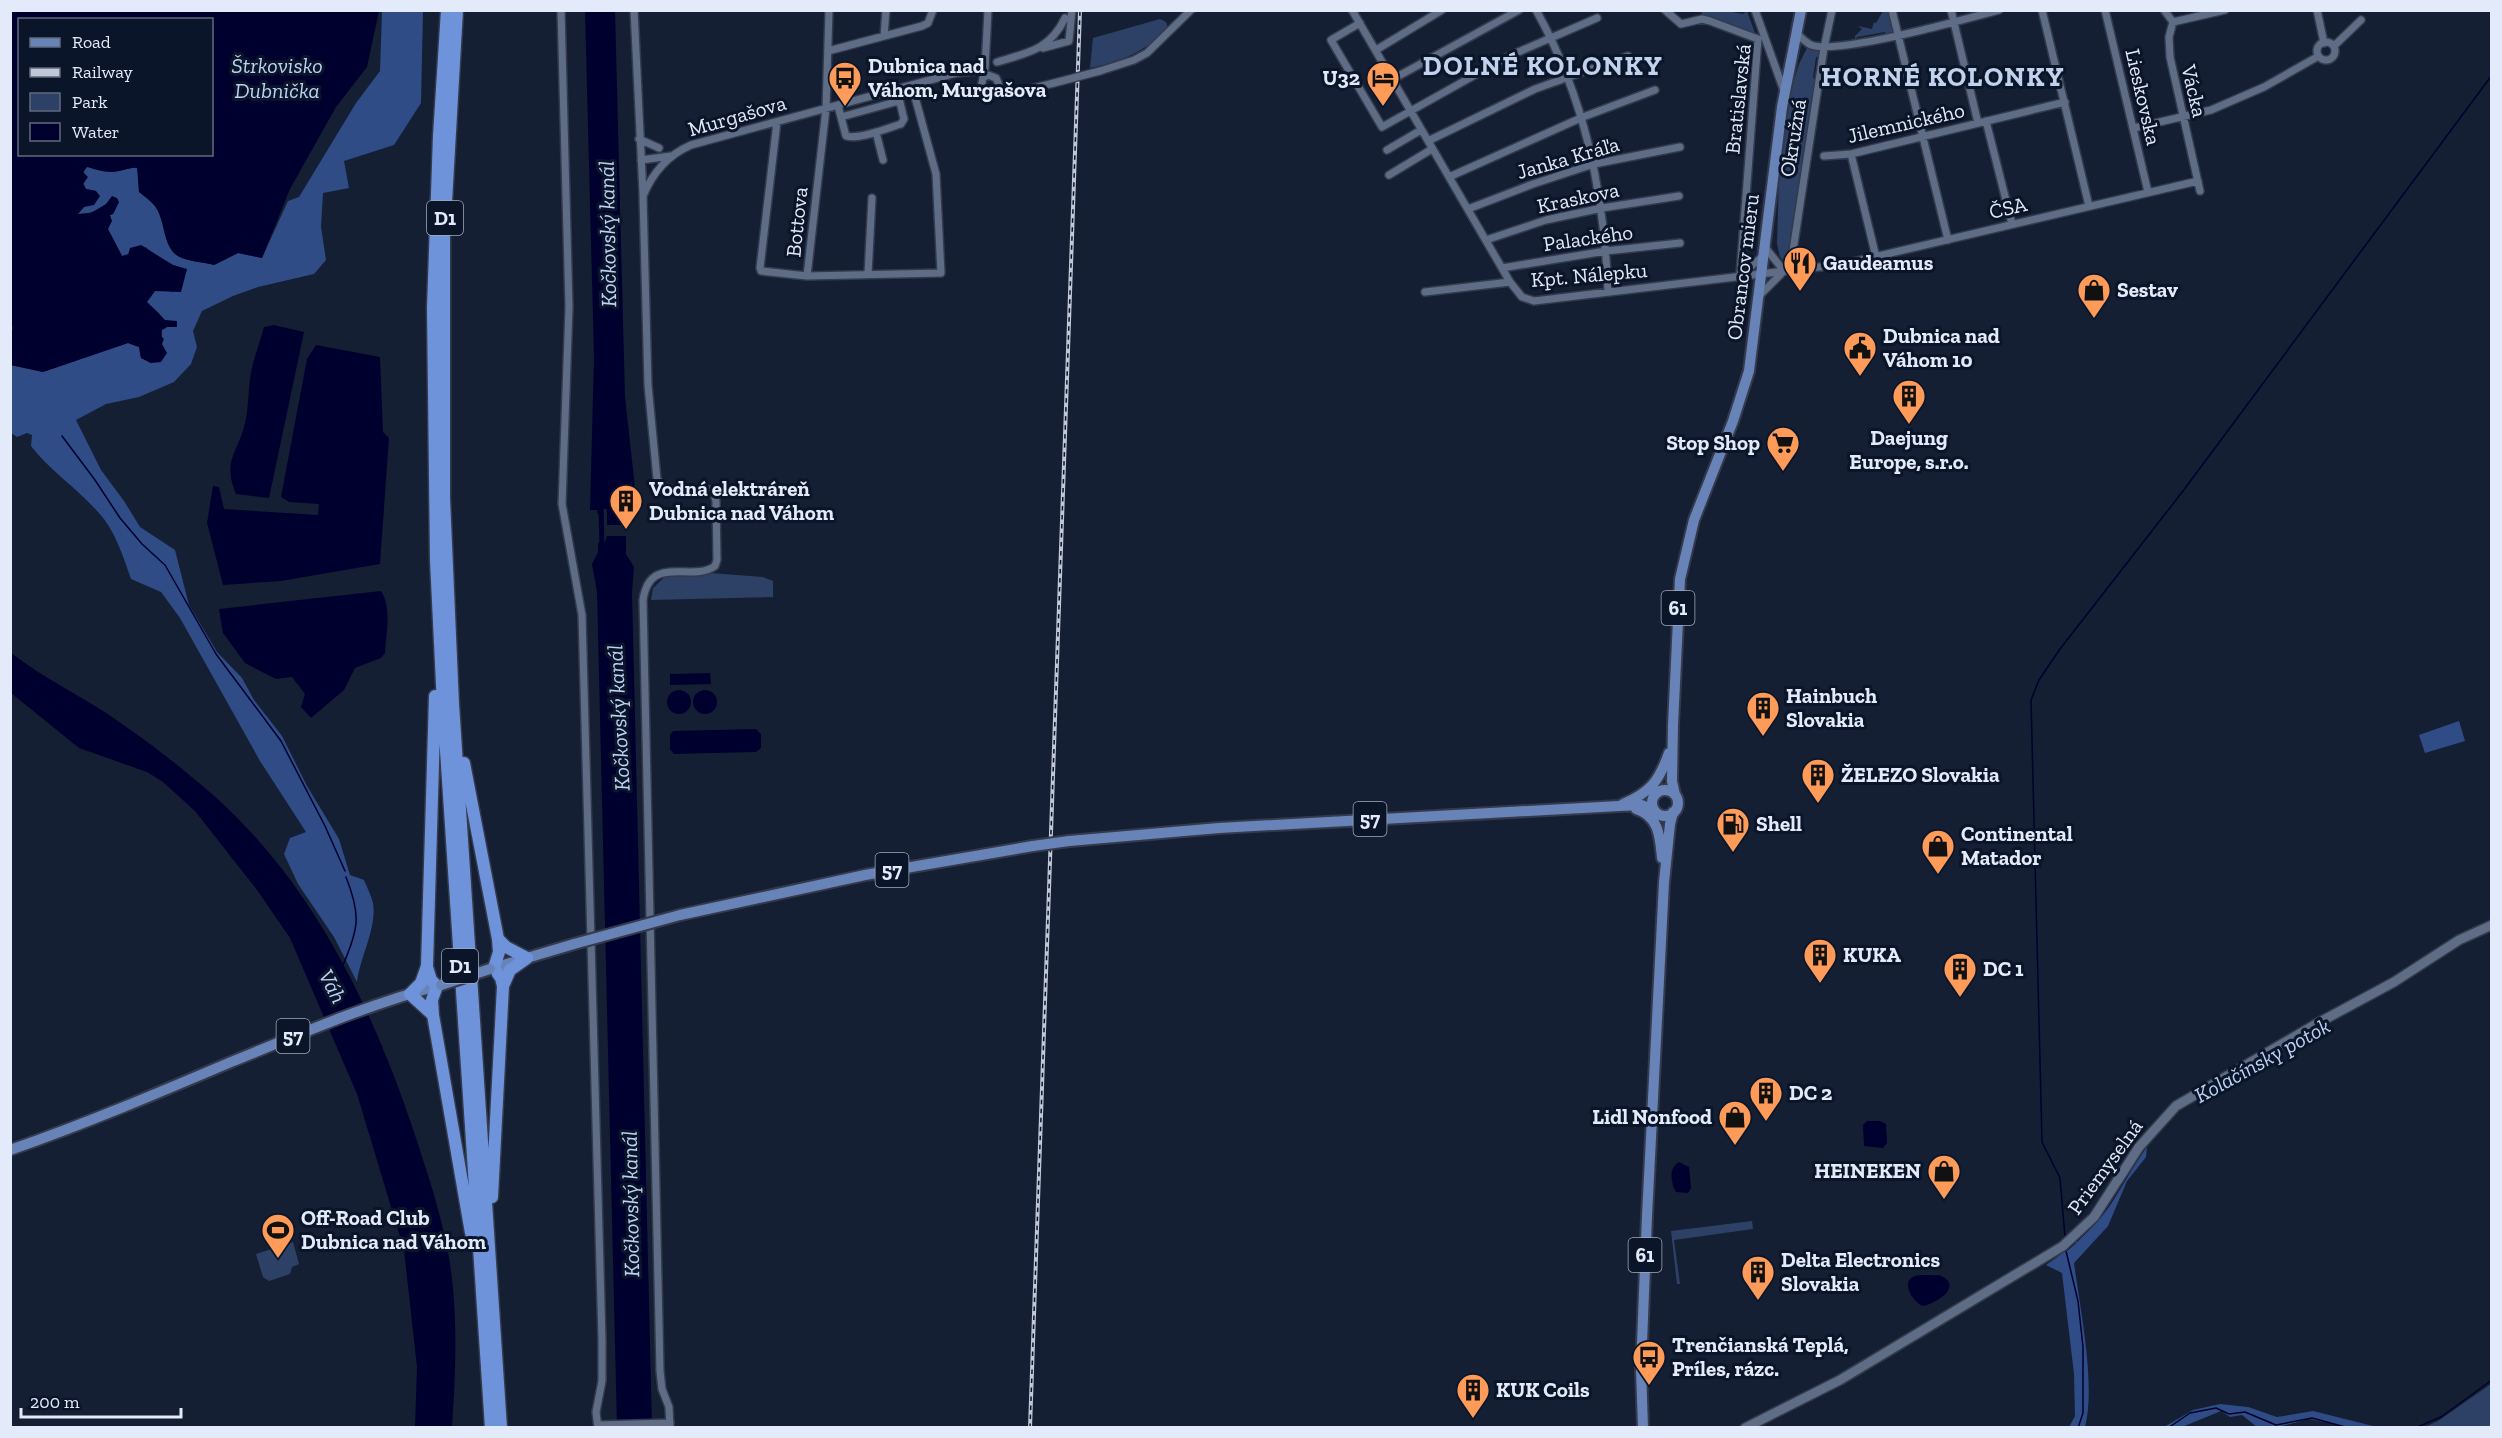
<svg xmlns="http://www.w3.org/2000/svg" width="2502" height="1438" font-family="'Zilla Slab',serif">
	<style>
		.green { fill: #2d4166 }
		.forest { fill: #2f4c86 }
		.water { fill: #00002e; fill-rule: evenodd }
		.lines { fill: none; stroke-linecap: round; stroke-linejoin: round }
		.stream { stroke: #00002e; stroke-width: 1.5 }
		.canal { stroke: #00002e; stroke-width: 5 }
		.street-casing { stroke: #343a4b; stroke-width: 10 }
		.secondary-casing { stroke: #343a4b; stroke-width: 12 }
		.primary-casing { stroke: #343a4b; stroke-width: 14 }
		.highway-casing { stroke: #343a4b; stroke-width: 15 }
		.street { stroke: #5f6c85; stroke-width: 7 }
		.secondary { stroke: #5f6c85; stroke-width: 9 }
		.primary { stroke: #6883b8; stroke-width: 10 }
		.highway { stroke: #6e93da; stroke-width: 12 }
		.rail-casing { stroke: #c0c8d7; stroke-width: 4 }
		.rail { stroke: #0b1529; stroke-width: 1.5; stroke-dasharray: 4.5; stroke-linecap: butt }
		.street-bridge-casing { stroke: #343a4b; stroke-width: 10; stroke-linecap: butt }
		.primary-bridge-casing { stroke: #343a4b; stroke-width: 14; stroke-linecap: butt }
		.street-bridge { stroke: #5f6c85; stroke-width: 7 }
		.primary-bridge { stroke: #6883b8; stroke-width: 10 }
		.labels { text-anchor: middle; stroke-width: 6; stroke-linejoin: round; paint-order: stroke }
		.shield { fill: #0b1529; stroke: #a2aabb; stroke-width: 1.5 }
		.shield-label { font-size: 20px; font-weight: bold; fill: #e3eaf9 }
		.poi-label { font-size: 21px; font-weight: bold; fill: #e3eaf9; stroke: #0b1529; text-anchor: start }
		.street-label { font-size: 21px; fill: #e3eaf9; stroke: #0b1529 }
		.water-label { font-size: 22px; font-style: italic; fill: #bed1f4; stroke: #0b1529 }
		.district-label { font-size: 27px; font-weight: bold; letter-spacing: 1.5px; fill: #c2d2ed; stroke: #0b1529 }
	</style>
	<rect width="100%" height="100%" fill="#141f33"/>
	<path class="green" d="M1701 11H1727L1743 14 1747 11 1755 33 1752 34 1703 17Z
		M1883 11H1891L1894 34 1886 36 1885 32 1857 37 1855 40V36L1862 29 1858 26 1872 29 1874 22 1876 23Z
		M1160 19 1166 22 1168 27C1147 52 1121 61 1090 68L1093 38Z
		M1808 46 1820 50 1821 57H1816L1813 78 1817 79 1788 265H1787L1780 257 1777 244 1779 178 1792 87 1799 64Z
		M710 573 763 577 773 581V597L651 600 653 588 668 574Z
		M1752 1221 1753 1229 1674 1240 1680 1284H1677L1671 1231Z
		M293 1242 299 1264 292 1267 290 1274 269 1281 263 1277 256 1254Z
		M2491 1384V1427H2425L2438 1421Z"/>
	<path class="forest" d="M382 11H423L421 103 394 145 344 161 349 188 323 193 321 227 326 260 314 274 258 287 233 296 202 311 193 331 197 347 191 364 174 382 139 397 106 404 76 420 101 470 124 501 140 527 175 550 189 605 217 652 242 678 254 700 282 736 307 786 339 839 350 875 364 880C367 887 371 895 373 903 377 928 360 957 357 982L334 937 298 884 284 854 290 838 306 832 260 761 180 618 161 592 131 579C123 556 115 530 98 512 77 488 50 471 31 446L32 435 27 433 17 437 11 433 10 365 43 372 128 343 139 347 141 358 151 363 162 344V330L167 327C163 315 156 310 146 302L155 291 163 289 173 292 187 270C173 265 155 259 146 247L122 256 108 229 110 215 113 214 119 202C104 204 93 215 78 214L96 191 86 189C82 181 82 174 87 166 99 172 109 173 123 170 129 169 131 167 138 168L139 192C144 196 150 200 154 205 167 220 161 250 182 258 192 262 204 262 214 265L238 253 262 258 288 201 299 197 356 103 380 71Z
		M2459 721 2465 741 2425 753 2419 735Z
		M2147 1147 2146 1157 2127 1181 2108 1226 2074 1263C2080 1308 2096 1385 2085 1427H2069L2075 1416 2074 1374 2062 1273 2046 1265C2069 1249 2092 1231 2109 1207 2122 1188 2133 1166 2147 1147Z
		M2220 1404 2248 1407 2277 1417 2313 1411 2377 1427H2348L2309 1419 2278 1427H2257L2242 1415 2230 1417 2221 1411 2182 1427H2164L2193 1410Z"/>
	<path class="water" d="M11 10 379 11 367 67 336 107 290 189 262 258 238 253 214 265C204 262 192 262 182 258 161 250 167 220 154 205 150 200 144 196 139 192L137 168C130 167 121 172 112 172 103 172 95 169 87 167L83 172 88 177 83 184 86 189 96 191 100 196 94 205 84 207 78 214 91 213 106 204 112 196 117 198 119 202 113 214 110 215 112 221 108 229 122 256 128 255 130 248 141 245 173 265 187 269 181 292 155 291 147 302 165 320 177 321V327H167L162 330 161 336 164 339 162 344 167 353 161 362 151 363 141 358 139 347 128 343 43 372 11 365V332L13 329 10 315ZM20 20H212V154H20Z
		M585 11H615L625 397 637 506 638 515 627 516V525H607V509H603V514H598L597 510H590L594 358Z
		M274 325 304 332 269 498 236 494C222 460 238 453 245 423 249 406 248 389 251 372 254 357 260 342 264 327Z
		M316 345 380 357 383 432 389 438 380 564 281 581 223 585 207 523 213 486 219 487 224 509 318 515 319 504 289 502 281 497 307 359Z
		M607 536H626V554L634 567 632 592 652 1427H617L597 592 592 564 598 552V543L605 542Z
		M381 591C392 608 386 634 385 653L381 658 355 668 344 690 311 718 301 707 305 694 292 677 276 679 245 663 223 633 219 609Z
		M10 652C45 680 87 698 122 724 153 745 184 770 212 794 314 884 374 1011 416 1138 427 1172 439 1207 446 1243 459 1300 456 1369 452 1427H415L417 1367 404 1250 357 1094 290 938 257 890 195 811 163 782 147 772 79 748 11 693Z
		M710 673 711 684 670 685V674Z
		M693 702a12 12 0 1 1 24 0a12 12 0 1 1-24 0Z
		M667 702a12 12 0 1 1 24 0a12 12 0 1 1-24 0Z
		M756 729 761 734V748L756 752 674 754 670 749V735L673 731Z
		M1867 1121H1880L1886 1124 1887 1143 1883 1148 1864 1146 1863 1125Z
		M1679 1162 1689 1167 1691 1188 1688 1193 1676 1192C1671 1183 1668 1168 1679 1162Z
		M1939 1275C1965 1285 1937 1303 1923 1306 1914 1303 1899 1282 1915 1276 1922 1274 1932 1276 1939 1275Z"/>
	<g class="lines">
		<path class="stream" d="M62 436 95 480 120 518 142 544 165 565 216 654 281 741 325 826 345 871
			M2460 945 2477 937
			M343 965C359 928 361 915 346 877
			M2235 1077 2251 1067
			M2099 1218 2112 1197
			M2065 1237 2060 1178 2042 1142 2031 700 2039 680 2060 649 2183 491 2492 75
			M2077 1241 2093 1224
			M2075 1243 2066 1251 2078 1301 2083 1347V1413L2078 1428
			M2168 1428 2190 1413 2216 1408 2229 1414 2245 1412 2276 1425 2312 1418 2349 1428
			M2415 1428 2441 1417 2492 1380"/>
		<path class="canal" d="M601 510 602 548"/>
		<defs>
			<path id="street" d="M561 10 569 307 562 504 582 615 602 1340V1381L596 1412 598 1428
				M634 10 643 194
				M1352 10 1510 282 1522 297 1534 301 1844 264 2198 181
				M1536 10C1585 98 1604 192 1608 292
				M1665 10 1681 24 1702 19 1710 21 1758 39
				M1755 10 1784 91
				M1892 10 1948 240
				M1951 10 1978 123
				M2042 10 2089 206
				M2105 10 2148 192
				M2164 10 2173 22 2169 37 2170 57 2200 191
				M2317 10 2324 43
				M2173 22 2225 10
				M1360 23 1331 40 1382 127 1509 56 1597 18
				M1796 33C1801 37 1805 42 1811 45 1839 55 1965 19 1999 10
				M884 36 886 10
				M2317 51a9 9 0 1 1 18 0a9 9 0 1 1-18 0Z
				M2334 46 2361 20
				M1043 48 1069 41 1072 10
				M1376 50 1442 10
				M828 51 922 26 928 23 933 10
				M997 62C1027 53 1050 50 1065 18
				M985 68 988 10
				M1100 71 1134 60 1147 53 1191 10
				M1393 79 1519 10
				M996 91 999 85 996 78 988 75 983 78 981 88 988 94 996 91 1010 94 1054 83
				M838 106 846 136C859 140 888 128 901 124L904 119 897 90
				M841 117 899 101
				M1986 121 2012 224
				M777 122 760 268 761 271 807 276 941 273 936 174 912 86
				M2134 128 2211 110 2264 87 2317 57
				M876 132 883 160
				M639 139 659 148
				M1428 141 1535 89 1628 56
				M1387 150 1421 130
				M1851 154 1876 257
				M1824 156 1851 154 2065 102
				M641 160 671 156
				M1389 175 1432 149
				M1449 177 1583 117 1655 90
				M1468 209 1533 184 1594 164 1680 147
				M1486 240 1546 220 1602 208 1679 196
				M1764 246 1784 271
				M1502 268 1606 251 1680 243
				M1790 270 1824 48 1832 10
				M868 274 872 198
				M1742 274 1763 256
				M1740 275 1758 39
				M807 276 826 109 829 10
				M1425 292 1510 282
				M1760 295 1784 271
				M598 1425 670 1423
				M670 1428 669 1407 662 1389 660 1371 643 600C650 553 691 583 715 566L717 560 716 501 714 494 709 490C693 488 666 496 657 479L648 385 643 196C652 174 668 155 691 145L956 73 975 71 984 65"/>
			<path id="secondary" d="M1745 1428 1840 1380 2063 1246 2094 1217 2139 1147 2176 1106 2318 1023 2394 982 2459 940 2492 925"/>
			<path id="primary" d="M1652 803a13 13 0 1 1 26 0a13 13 0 1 1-26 0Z
				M1675 795 1672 781 1673 725 1680 579 1694 520 1733 421 1749 371 1782 107 1801 10
				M1623 804C1651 792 1659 781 1669 753
				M1636 809C1659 816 1660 837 1662 858
				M1069 841 1219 828 1619 806 1642 805 1654 810
				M680 915 865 875 1033 846
				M490 969 574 944
				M10 1150C85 1124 158 1093 231 1062 300 1034 369 1004 441 985
				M1643 1428 1641 1369 1647 1216 1664 882 1670 824 1673 812"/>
			<path id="highway" d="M447 10 439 136 433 308 436 560 443 705 491 1428
				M457 10 444 237V498L453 704 501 1428
				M464 763 498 939 499 952 494 968 501 978 503 986
				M498 939 506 947 527 958
				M427 967 431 980 437 986 432 1000 433 1015 471 1233
				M433 1015 410 994 421 983 427 966 435 696
				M492 1197 503 986 510 970 527 958"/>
		</defs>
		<use href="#street" class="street-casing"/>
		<use href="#secondary" class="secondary-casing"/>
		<use href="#primary" class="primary-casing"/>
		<use href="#highway" class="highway-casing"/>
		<use href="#street" class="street"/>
		<use href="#secondary" class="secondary"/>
		<use href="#primary" class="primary"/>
		<use href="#highway" class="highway"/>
		<defs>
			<path id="rail" d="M1030 1428 1080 10"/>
		</defs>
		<use href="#rail" class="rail-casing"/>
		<use href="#rail" class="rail"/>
		<defs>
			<path id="street-bridge" d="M1054 83 1100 71"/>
			<path id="primary-bridge" d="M1033 846 1069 841
				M574 944 680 915
				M441 985 490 969"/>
		</defs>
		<use href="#street-bridge" class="street-bridge-casing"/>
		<use href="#primary-bridge" class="primary-bridge-casing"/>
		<use href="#street-bridge" class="street-bridge"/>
		<use href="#primary-bridge" class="primary-bridge"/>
	</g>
	<defs>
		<symbol id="bus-pin" viewBox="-11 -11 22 30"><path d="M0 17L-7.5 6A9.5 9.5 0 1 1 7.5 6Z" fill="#ff9b59" stroke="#0b1529"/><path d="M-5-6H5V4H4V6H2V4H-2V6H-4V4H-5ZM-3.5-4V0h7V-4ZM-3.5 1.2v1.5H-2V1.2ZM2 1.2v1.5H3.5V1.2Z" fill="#111"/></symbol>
		<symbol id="hotel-pin" viewBox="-11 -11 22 30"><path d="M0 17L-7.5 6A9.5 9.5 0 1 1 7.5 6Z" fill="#ff9b59" stroke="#0b1529"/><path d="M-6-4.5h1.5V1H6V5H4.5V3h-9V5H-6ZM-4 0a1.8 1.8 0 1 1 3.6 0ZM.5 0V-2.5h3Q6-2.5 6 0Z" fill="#111"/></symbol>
		<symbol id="restaurant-pin" viewBox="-11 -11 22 30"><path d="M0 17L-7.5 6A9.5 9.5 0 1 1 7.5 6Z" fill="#ff9b59" stroke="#0b1529"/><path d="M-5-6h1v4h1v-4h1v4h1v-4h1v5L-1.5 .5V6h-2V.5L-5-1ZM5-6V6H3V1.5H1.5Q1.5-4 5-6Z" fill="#111"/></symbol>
		<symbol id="shop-pin" viewBox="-11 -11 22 30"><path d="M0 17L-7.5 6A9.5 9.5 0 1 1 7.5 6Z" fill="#ff9b59" stroke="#0b1529"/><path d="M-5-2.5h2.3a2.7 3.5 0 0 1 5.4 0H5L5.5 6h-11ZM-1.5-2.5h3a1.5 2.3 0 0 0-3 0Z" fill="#111"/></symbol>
		<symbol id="civic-pin" viewBox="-11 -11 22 30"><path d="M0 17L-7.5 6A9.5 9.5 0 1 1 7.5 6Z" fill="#ff9b59" stroke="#0b1529"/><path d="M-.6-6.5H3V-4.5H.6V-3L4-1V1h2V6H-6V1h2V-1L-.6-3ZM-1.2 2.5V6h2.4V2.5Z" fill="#111"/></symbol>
		<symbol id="building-pin" viewBox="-11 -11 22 30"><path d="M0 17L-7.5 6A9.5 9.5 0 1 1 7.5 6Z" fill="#ff9b59" stroke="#0b1529"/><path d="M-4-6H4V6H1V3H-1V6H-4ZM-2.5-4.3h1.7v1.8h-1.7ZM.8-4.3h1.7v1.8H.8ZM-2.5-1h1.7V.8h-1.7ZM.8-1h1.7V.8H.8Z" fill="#111"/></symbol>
		<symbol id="supermarket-pin" viewBox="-11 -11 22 30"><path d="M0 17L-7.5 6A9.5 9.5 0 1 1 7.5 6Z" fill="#ff9b59" stroke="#0b1529"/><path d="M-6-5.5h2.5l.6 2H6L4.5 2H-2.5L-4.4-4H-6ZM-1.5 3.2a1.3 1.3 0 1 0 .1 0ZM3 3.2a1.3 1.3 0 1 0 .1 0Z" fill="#111"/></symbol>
		<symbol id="fuel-pin" viewBox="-11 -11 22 30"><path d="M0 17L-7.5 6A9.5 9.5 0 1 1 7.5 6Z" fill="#ff9b59" stroke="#0b1529"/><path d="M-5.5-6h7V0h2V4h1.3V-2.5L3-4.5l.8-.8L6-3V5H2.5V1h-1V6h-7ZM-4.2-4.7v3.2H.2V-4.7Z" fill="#111"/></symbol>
		<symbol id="stadium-pin" viewBox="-11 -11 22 30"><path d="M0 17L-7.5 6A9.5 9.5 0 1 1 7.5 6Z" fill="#ff9b59" stroke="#0b1529"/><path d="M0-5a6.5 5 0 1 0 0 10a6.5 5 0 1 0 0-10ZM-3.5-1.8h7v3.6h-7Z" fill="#111"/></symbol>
	</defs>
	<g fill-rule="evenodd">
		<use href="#bus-pin" x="826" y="59" width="38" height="52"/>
		<use href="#hotel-pin" x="1364" y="59" width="38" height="52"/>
		<use href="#restaurant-pin" x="1781" y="244" width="38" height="52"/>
		<use href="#shop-pin" x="2075" y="271" width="38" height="52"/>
		<use href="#civic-pin" x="1841" y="329" width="38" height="52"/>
		<use href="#building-pin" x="1890" y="377" width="38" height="52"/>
		<use href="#supermarket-pin" x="1764" y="424" width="38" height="52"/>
		<use href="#building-pin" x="607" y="482" width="38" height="52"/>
		<use href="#building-pin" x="1744" y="689" width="38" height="52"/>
		<use href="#building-pin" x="1799" y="756" width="38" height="52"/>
		<use href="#fuel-pin" x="1714" y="805" width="38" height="52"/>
		<use href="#shop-pin" x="1919" y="827" width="38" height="52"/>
		<use href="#building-pin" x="1801" y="936" width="38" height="52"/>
		<use href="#building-pin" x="1941" y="950" width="38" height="52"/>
		<use href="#building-pin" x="1747" y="1074" width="38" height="52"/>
		<use href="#shop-pin" x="1716" y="1098" width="38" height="52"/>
		<use href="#shop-pin" x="1925" y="1152" width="38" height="52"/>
		<use href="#stadium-pin" x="259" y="1211" width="38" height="52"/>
		<use href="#building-pin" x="1739" y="1253" width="38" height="52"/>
		<use href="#bus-pin" x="1630" y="1338" width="38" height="52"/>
		<use href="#building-pin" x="1454" y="1371" width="38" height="52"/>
	</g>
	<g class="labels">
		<g class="shield">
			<rect x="427" y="201" width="36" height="34" rx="4.5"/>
			<rect x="1661.5" y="591" width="33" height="34" rx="4.5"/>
			<rect x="1353.5" y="802" width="33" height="34" rx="4.5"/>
			<rect x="875.5" y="853" width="33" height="34" rx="4.5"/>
			<rect x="442" y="949" width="36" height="34" rx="4.5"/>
			<rect x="276.5" y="1019" width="33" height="34" rx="4.5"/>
			<rect x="1628.5" y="1238" width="33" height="34" rx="4.5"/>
		</g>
		<g class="shield-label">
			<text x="445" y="225">D1</text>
			<text x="1678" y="615">61</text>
			<text x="1370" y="826">57</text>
			<text x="892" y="877">57</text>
			<text x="460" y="973">D1</text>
			<text x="293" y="1043">57</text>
			<text x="1645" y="1262">61</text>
		</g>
		<g class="poi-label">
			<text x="868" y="73">Dubnica nad<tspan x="868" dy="24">Váhom, Murgašova</tspan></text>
			<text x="1360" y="85" text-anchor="end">U32</text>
			<text x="1823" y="270">Gaudeamus</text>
			<text x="2117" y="297">Sestav</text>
			<text x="1883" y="343">Dubnica nad<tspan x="1883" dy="24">Váhom 10</tspan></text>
			<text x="1909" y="445" text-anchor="middle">Daejung<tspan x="1909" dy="24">Europe, s.r.o.</tspan></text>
			<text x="1760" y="450" text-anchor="end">Stop Shop</text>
			<text x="649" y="496">Vodná elektráreň<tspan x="649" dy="24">Dubnica nad Váhom</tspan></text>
			<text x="1786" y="703">Hainbuch<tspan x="1786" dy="24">Slovakia</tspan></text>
			<text x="1841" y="782">ŽELEZO Slovakia</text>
			<text x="1756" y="831">Shell</text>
			<text x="1961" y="841">Continental<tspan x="1961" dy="24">Matador</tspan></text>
			<text x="1843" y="962">KUKA</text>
			<text x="1983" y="976">DC 1</text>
			<text x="1789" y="1100">DC 2</text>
			<text x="1712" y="1124" text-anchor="end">Lidl Nonfood</text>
			<text x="1921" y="1178" text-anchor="end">HEINEKEN</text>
			<text x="301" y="1225">Off-Road Club<tspan x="301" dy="24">Dubnica nad Váhom</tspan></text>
			<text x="1781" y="1267">Delta Electronics<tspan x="1781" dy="24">Slovakia</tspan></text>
			<text x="1672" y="1352">Trenčianská Teplá,<tspan x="1672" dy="24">Príles, rázc.</tspan></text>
			<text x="1496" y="1397">KUK Coils</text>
		</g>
		<g class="street-label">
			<text transform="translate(2194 91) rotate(77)" y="7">Vácka</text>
			<text transform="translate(2143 97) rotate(77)" y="7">Lieskovska</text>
			<text transform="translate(1738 99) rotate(-84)" y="7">Bratislavská</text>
			<text transform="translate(737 116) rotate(-16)" y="7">Murgašova</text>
			<text transform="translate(1906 123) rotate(-13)" y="7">Jilemnického</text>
			<text transform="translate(1793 138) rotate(-81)" y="7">Okružná</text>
			<text transform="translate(1568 158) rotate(-16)" y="7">Janka Kráľa</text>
			<text transform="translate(1578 198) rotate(-12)" y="7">Kraskova</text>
			<text transform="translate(2008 208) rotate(-13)" y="7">ČSA</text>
			<text transform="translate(797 222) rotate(-84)" y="7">Bottova</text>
			<text transform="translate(1588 238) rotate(-8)" y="7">Palackého</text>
			<text transform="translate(1743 267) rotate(-83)" y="7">Obrancov mieru</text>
			<text transform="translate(1589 275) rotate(-5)" y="7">Kpt. Nálepku</text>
			<text transform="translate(2105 1167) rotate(-54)" y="7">Priemyselná</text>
		</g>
		<g class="water-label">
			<text x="277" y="73">Štrkovisko<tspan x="277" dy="25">Dubnička</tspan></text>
			<text transform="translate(607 234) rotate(-91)" y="8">Kočkovský kanál</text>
			<text transform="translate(618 718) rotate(-93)" y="8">Kočkovský kanál</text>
			<text transform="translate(333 986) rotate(63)" y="8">Váh</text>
			<text transform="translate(2262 1060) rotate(-29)" y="8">Kolačínsky potok</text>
			<text transform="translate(630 1204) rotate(-91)" y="8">Kočkovský kanál</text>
		</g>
		<g class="district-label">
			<text x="1543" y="75">DOLNÉ KOLONKY</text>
			<text x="1943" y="86">HORNÉ KOLONKY</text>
		</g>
	</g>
	<rect width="2502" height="1438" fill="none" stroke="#e3eaf9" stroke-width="24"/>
	<rect x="18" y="18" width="195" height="138" fill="#0b1529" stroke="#616a7c" stroke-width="1.5"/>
	<rect x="30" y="38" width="30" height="9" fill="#6883b8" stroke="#616a7c" stroke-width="1.5"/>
	<text x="72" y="48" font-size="18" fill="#e3eaf9">Road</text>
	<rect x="30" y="68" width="30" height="9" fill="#c0c8d7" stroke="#616a7c" stroke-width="1.5"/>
	<text x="72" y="78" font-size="18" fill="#e3eaf9">Railway</text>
	<rect x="30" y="93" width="30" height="18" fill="#2d4166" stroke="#616a7c" stroke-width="1.5"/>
	<text x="72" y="108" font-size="18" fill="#e3eaf9">Park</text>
	<rect x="30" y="123" width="30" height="18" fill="#00002e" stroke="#616a7c" stroke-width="1.5"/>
	<text x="72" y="138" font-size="18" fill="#e3eaf9">Water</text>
	<path d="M21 1408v9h160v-9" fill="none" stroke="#e3eaf9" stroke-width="3"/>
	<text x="30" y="1408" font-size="18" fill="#e3eaf9" stroke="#0b1529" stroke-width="4.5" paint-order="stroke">200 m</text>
</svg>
